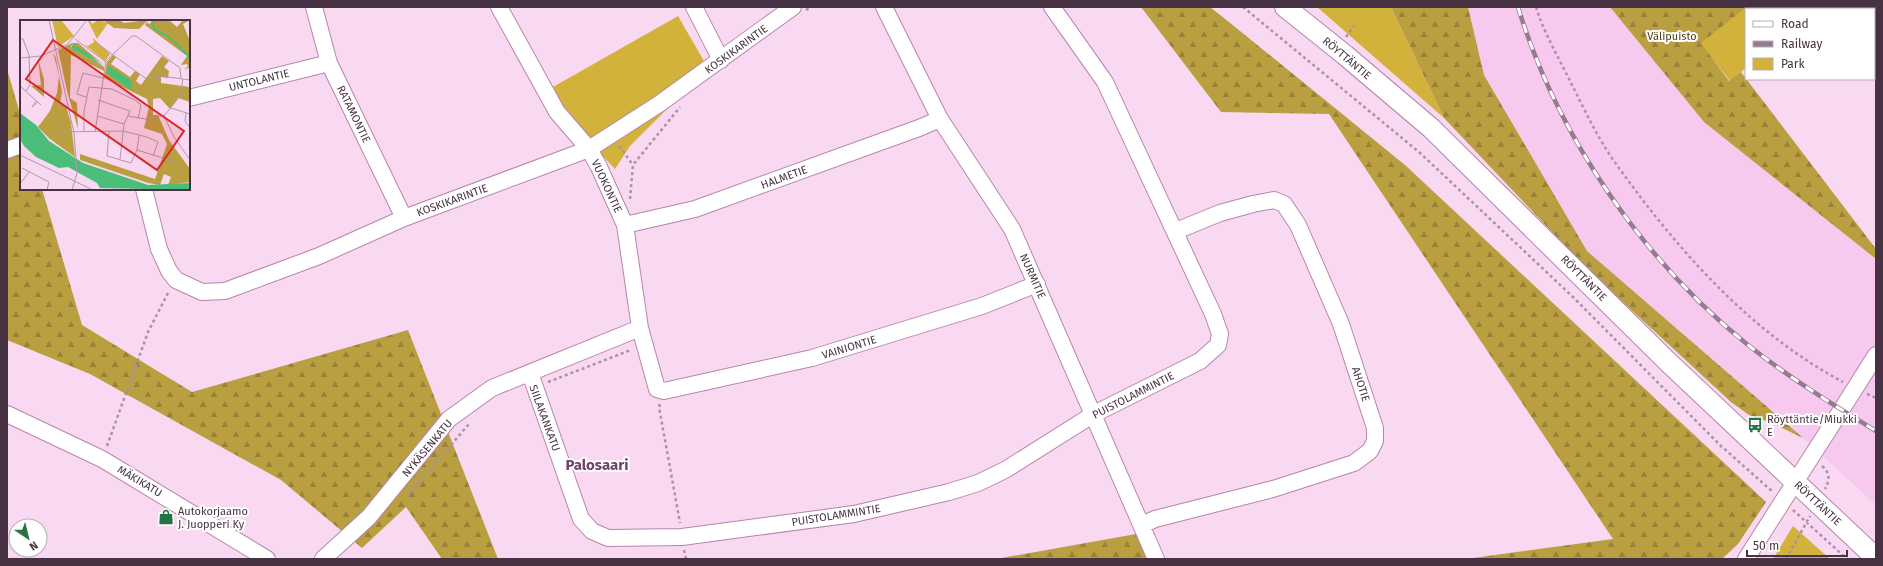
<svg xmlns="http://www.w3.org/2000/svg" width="1883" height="566" font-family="'Fira Sans',sans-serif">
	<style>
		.built { fill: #f8c9ee }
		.green { fill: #d2b23a }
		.forest { fill: url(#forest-firs) }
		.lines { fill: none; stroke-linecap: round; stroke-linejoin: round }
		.minor-casing { stroke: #b685ac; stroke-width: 18 }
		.tertiary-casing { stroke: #b685ac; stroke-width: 22 }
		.path { stroke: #ab90a6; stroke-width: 2.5; stroke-dasharray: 3 3; stroke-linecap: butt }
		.minor { stroke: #fff; stroke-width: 16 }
		.tertiary { stroke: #fff; stroke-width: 20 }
		.rail-casing { stroke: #947b8f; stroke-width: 4.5 }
		.rail { stroke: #fff; stroke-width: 3; stroke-dasharray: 9; stroke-linecap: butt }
		.labels { text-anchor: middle; stroke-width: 4; stroke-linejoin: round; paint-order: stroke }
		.park-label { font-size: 11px; fill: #50420d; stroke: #fff }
		.street-label { font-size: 11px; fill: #473243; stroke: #fff }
		.poi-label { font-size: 11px; fill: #473243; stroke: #fff; text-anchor: start }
		.district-label { font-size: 15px; font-weight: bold; fill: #704367; stroke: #fff }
		.inset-river { fill: none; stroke: #4abe78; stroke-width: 2 }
		.inset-road { fill: none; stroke: #b296ac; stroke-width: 1 }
		.view { fill: #d62828; fill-opacity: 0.15; stroke: #d62828; stroke-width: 2 }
		.inset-edge { fill: none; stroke: #473243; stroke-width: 2 }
	</style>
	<defs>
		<pattern id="forest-firs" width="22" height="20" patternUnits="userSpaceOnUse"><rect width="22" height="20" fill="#ba9f40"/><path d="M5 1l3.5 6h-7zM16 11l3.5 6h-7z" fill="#998237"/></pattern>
	</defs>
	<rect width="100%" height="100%" fill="#f9d9f2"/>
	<path class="built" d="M1468 7H1610L1704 122 1876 259V505L1803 438 1587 251 1484 74Z"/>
	<path class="green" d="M1317 7H1391L1444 118Z
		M1747 7H1810L1812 9H1746V68L1730 81 1700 43Z
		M678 16 708 68 630 146 615 169 571 123 553 87Z
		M1793 526 1830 559H1773Z"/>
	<path class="forest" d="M1141 7H1210L1224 18 1405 165 1766 502 1738 544 1722 559H1466L1613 539 1329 114 1221 112Z
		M1391 7H1468L1484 75 1587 251 1803 438 1772 423 1749 415 1731 402 1588 270 1444 118Z
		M1610 7H1747L1701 43 1729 81 1741 72 1876 249V259L1704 122Z
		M7 69 21 117V189H42L82 325 192 392 408 330 498 559H442L406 507 362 548 281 480 90 374 7 340Z
		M1136 534 1147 559H996Z"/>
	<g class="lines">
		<defs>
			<path id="minor" d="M314 7 329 63 404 218
				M499 7 557 112 589 149 599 167 625 225 640 328 657 389 664 391 812 358 982 306 1037 284
				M694 7 721 60
				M884 7 940 119 1012 229 1156 559
				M1827 7 1829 9
				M1874 67 1876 69
				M189 98 329 63
				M7 150 21 145
				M144 189 159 249 169 271 176 280 202 292 225 291 319 256 404 218 589 149 659 104 793 7
				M625 225 695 209 919 128 940 119
				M530 373 581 519 592 531 608 538 682 537 854 514 949 492 978 483 1005 470 1094 414 1200 361 1218 345 1220 334 1213 314 1105 82 1052 7
				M7 414 102 459 267 559
				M1142 525 1155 519 1273 489 1354 463 1370 451 1375 441V428L1341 324 1298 225 1284 204 1274 200 1253 204 1220 213 1176 231
				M323 559 369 517 449 419 492 388 640 328
				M1746 559C1789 491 1833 424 1876 355"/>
			<path id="tertiary" d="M1285 7 1345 55 1431 128 1668 362 1876 558"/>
		</defs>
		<use href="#minor" class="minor-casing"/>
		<use href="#tertiary" class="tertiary-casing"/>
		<path class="path" d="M1243 7 1419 152 1573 297 1721 446 1773 492
			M1536 7C1543 30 1555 51 1566 73 1581 102 1595 134 1614 161 1675 247 1749 332 1843 382
			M806 10 811 7
			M1346 37 1354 26
			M619 146 633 165
			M630 199 633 165 680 107
			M548 382 631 350
			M1867 394 1876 398
			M660 404 659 407 680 523
			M107 446 148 332 169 291
			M1822 466C1830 472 1830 480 1825 489
			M408 495 469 424
			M1793 510 1847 559
			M684 550 686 559
			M1786 559 1810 516"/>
		<use href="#minor" class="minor"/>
		<use href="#tertiary" class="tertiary"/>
		<defs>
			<path id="rail" d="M1518 7C1557 135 1643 261 1748 345 1788 377 1832 404 1876 431"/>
		</defs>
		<use href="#rail" class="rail-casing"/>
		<use href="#rail" class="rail"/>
	</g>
	<defs>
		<symbol id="bus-bare" viewBox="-9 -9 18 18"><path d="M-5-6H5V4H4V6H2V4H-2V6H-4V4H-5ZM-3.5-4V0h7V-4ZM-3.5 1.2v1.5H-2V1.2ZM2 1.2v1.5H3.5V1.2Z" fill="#247445" stroke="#fff" stroke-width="2.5" paint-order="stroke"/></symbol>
		<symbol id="shop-bare" viewBox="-9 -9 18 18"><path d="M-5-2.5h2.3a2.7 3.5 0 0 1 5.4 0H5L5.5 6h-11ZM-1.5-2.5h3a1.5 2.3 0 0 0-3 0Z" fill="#247445" stroke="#fff" stroke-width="2.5" paint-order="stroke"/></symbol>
	</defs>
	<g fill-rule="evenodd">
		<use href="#bus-bare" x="1744" y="414" width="22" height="22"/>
		<use href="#shop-bare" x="155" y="506" width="22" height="22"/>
	</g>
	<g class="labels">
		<g class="park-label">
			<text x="1672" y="40">Välipuisto</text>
		</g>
		<g class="street-label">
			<text transform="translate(736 49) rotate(-36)" y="4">KOSKIKARINTIE</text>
			<text transform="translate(1347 58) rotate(40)" y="4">RÖYTTÄNTIE</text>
			<text transform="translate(259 80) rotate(-14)" y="4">UNTOLANTIE</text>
			<text transform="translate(354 114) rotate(64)" y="4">RATAMONTIE</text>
			<text transform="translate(784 177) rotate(-20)" y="4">HALMETIE</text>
			<text transform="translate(607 186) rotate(65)" y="4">VUOKONTIE</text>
			<text transform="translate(452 200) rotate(-20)" y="4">KOSKIKARINTIE</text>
			<text transform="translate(1033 276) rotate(66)" y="4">NURMITIE</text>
			<text transform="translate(1584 278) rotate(45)" y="4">RÖYTTÄNTIE</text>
			<text transform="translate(849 347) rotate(-17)" y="4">VAINIONTIE</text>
			<text transform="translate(1361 384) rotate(72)" y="4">AHOTIE</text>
			<text transform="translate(1133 395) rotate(-27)" y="4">PUISTOLAMMINTIE</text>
			<text transform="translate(545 418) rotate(70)" y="4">SIILAKANKATU</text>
			<text transform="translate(427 448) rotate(-50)" y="4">NYKÄSENKATU</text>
			<text transform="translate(140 481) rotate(31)" y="4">MÄKIKATU</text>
			<text transform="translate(1818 503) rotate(43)" y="4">RÖYTTÄNTIE</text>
			<text transform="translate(836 515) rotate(-9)" y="4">PUISTOLAMMINTIE</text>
		</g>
		<g class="poi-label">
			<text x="1767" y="423">Röyttäntie/Miukki<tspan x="1767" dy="13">E</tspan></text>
			<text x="178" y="515">Autokorjaamo<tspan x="178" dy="13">J. Juopperi Ky</tspan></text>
		</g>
		<g class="district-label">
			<text x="597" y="470">Palosaari</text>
		</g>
	</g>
	<g transform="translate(20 20)">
		<rect width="170" height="170" fill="#f9d9f2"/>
		<path d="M32 0H41L54 16 38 27ZM70 0 72 4 78 0 88 3 77 19 68 1ZM73 18 90 34 85 41 64 24 68 26 74 22Z" fill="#d2b23a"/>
		<path d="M83 0H99L104 3 128 0 119 9H112L94 8ZM131 0H149L157 7 163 0H170L163 4 170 21V47L164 50 168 46 167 44 161 45 167 36 125 5 128 1V4L131 3ZM52 23H58L84 45 52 24 51 28 84 47V51L51 35 50 78 57 83 58 109 47 71 38 30ZM33 32 36 38 42 72 40 84 46 86 51 103 55 137 30 119 18 107 30 91 37 73 39 56ZM93 35 96 37 91 44 110 57 115 51 120 54 116 61 121 65 142 36 149 41 144 47 149 51 148 58 141 57V63L170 67V82L158 78 150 89 140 78 133 79V95H138L149 120 170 149V162L148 165 151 157 144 154 140 165 128 163 60 140V134L135 159 147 124 142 114 124 108 129 87 127 79 84 58 87 42ZM18 39 24 59V77L11 66 21 65Z" fill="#ba9f40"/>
		<path d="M53 24 67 33 84 47 51 28ZM88 46 108 58 113 64 111 70 92 57 87 52ZM0 93 16 105 29 121 63 143 128 165 170 163V170L80 168 77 163 48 147 39 148 16 137 4 126 0 119Z" fill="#4abe78"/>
		<path class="inset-river" d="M133 0 134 9 149 17 170 37"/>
		<path class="inset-road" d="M29 0 54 113 57 153 52 170M0 18 3 19 9 35 10 65 6 71M55 19 86 42M78 24 125 58 141 56 170 60M0 38 21 36 48 24 67 0M0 66 21 85M66 77 57 74 63 53 83 58M78 80 110 91 104 104 100 139M16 81 12 87 18 82M151 88 170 94M166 93 165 101 170 108M77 96 104 104M108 96 126 99 145 95 160 76 163 59M144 96 154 117 170 140M89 111 87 136 111 143 117 130 119 116M38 112 103 111 127 117 138 122 133 136M64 112V91L69 67 92 69 115 80 121 85 118 99M75 112 86 41 112 16H116L160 48 161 58M117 130 156 142M0 135 73 170M2 148 29 162 27 170M0 164 9 152"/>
		<path class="view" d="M33 20 164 111 137 150 6 59Z"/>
		<rect width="170" height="170" class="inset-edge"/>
	</g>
	<rect width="1883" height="566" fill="none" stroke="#473243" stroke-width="16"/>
	<rect x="1745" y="8" width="130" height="72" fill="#ffffff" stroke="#b5adb4"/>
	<rect x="1753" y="21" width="20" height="6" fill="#ffffff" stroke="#b5adb4"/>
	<text x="1781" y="28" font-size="12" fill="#473243">Road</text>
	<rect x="1753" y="41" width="20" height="6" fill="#947b8f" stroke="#b5adb4"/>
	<text x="1781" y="48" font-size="12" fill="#473243">Railway</text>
	<rect x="1753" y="58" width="20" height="12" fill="#d2b23a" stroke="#b5adb4"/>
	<text x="1781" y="68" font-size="12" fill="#473243">Park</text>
	<g transform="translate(28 538) rotate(145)"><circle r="19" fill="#ffffff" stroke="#b5adb4"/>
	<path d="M0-3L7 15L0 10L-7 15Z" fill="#247445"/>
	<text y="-6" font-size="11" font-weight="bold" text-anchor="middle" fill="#473243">N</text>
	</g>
	<path d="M1747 550v6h100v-6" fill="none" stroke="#473243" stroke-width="2"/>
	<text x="1753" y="550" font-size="12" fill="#473243" stroke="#ffffff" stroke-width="3" paint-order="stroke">50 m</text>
</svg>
